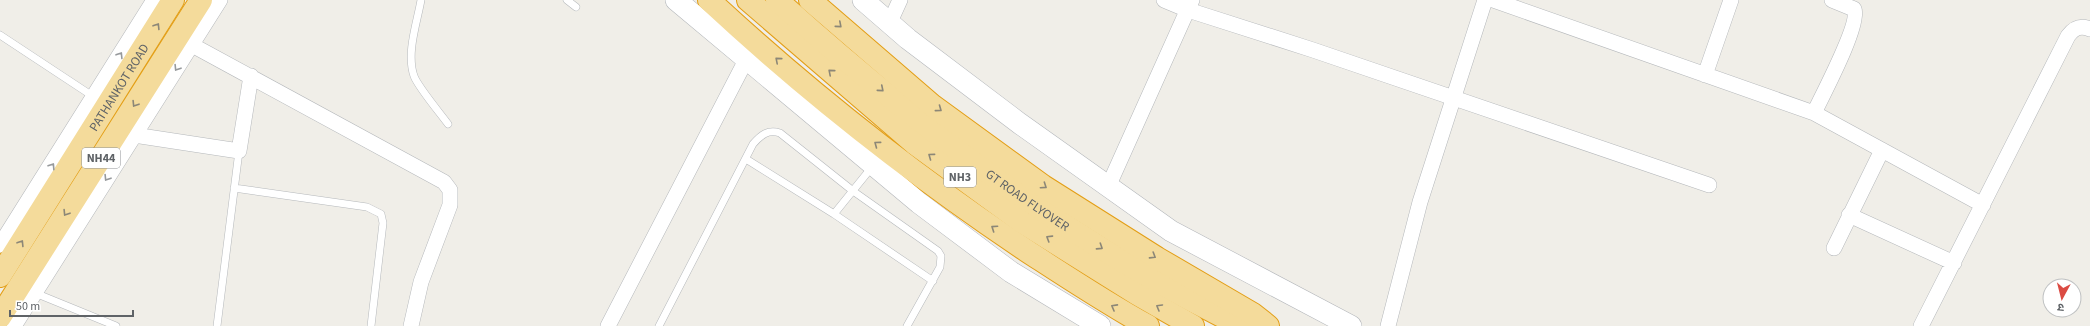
<svg xmlns="http://www.w3.org/2000/svg" width="2090" height="326" font-family="'Source Sans 3','Noto Sans Devanagari',sans-serif">
	<style>
		.lines { fill: none; stroke-linecap: round; stroke-linejoin: round }
		.lane-casing { stroke: #b5b8bb; stroke-width: 8 }
		.street-casing { stroke: #b5b8bb; stroke-width: 16 }
		.secondary-casing { stroke: #b4b7bb; stroke-width: 22 }
		.highway-casing { stroke: #e39e15; stroke-width: 24 }
		.lane { stroke: #fff; stroke-width: 7 }
		.street { stroke: #fff; stroke-width: 15 }
		.secondary { stroke: #fff; stroke-width: 21 }
		.highway { stroke: #f4db9b; stroke-width: 22 }
		.oneway { stroke: #8c8777 }
		.oneway2 { stroke: #979a9c }
		.labels { text-anchor: middle; stroke-width: 4; stroke-linejoin: round; paint-order: stroke }
		.shield { fill: #fff; stroke: #8f9295; stroke-width: 1 }
		.shield-label { font-size: 12px; font-weight: bold; fill: #5f6367 }
		.street-label { font-size: 13px; fill: #5f6367; stroke: #fff }
	</style>
	<rect width="100%" height="100%" fill="#f0eee8"/>
	<g class="lines">
		<defs>
			<path id="lane" d="M421 0C417 23 406 53 414 76 418 87 440 113 448 124
				M567 0 576 7
				M0 35 94 97
				M746 159 834 214 933 281
				M234 188 367 207 381 214 383 223 371 326
				M834 214 872 167
				M35 293 116 326
				M217 326 239 151
				M659 326 753 144C761 135 768 129 780 133L853 191 938 251 941 256 940 267 907 326"/>
			<path id="street" d="M1164 0 1188 10 1313 50 1709 185
				M1493 0 1814 113 1983 205
				M890 22 900 0
				M192 45 444 182 450 190V205L421 282 411 326
				M1705 75 1731 0
				M1814 113C1822 96 1861 23 1854 9L1832 0
				M134 135 239 151 251 76
				M1108 187 1192 0
				M1849 215 1954 263
				M0 245 154 0
				M1834 248 1882 150
				M14 326 220 0
				M608 326 746 60
				M1388 326 1420 202 1485 0
				M1921 326 2068 36C2074 28 2080 25 2090 29"/>
			<path id="secondary" d="M676 0 919 203 1011 272 1100 326
				M863 0 908 39 1019 123 1171 231 1351 326"/>
			<g id="highway">
				<path d="M709 0C808 92 915 176 1027 251 1067 277 1106 303 1148 326"/>
				<path d="M748 0 914 143 1022 222 1137 294 1193 326"/>
				<path id="s1" d="M777 0C918 127 1071 243 1242 326"/>
				<path d="M810 0 933 106 1043 186 1157 258 1253 314 1268 326"/>
				<path id="s2" d="M0 276 173 0"/>
				<path d="M0 317 201 0"/>
			</g>
		</defs>
		<use href="#lane" class="lane-casing"/>
		<use href="#street" class="street-casing"/>
		<use href="#secondary" class="secondary-casing"/>
		<use href="#highway" class="highway-casing"/>
		<use href="#lane" class="lane"/>
		<use href="#street" class="street"/>
		<use href="#secondary" class="secondary"/>
		<use href="#highway" class="highway"/>
	</g>
	<defs><path id="oneway-chevron" d="M-2-3.5L2.5 0L-2 3.5" fill="none" stroke-width="1.6" stroke-linecap="round" stroke-linejoin="round"/></defs>
	<g class="oneway">
		<use href="#oneway-chevron" transform="translate(839 25) rotate(41)"/>
		<use href="#oneway-chevron" transform="translate(157 26) rotate(-58)"/>
		<use href="#oneway-chevron" transform="translate(778 60) rotate(-139)"/>
		<use href="#oneway-chevron" transform="translate(831 72) rotate(-139)"/>
		<use href="#oneway-chevron" transform="translate(881 89) rotate(40)"/>
		<use href="#oneway-chevron" transform="translate(135 104) rotate(122)"/>
		<use href="#oneway-chevron" transform="translate(939 109) rotate(36)"/>
		<use href="#oneway-chevron" transform="translate(877 144) rotate(-143)"/>
		<use href="#oneway-chevron" transform="translate(931 156) rotate(-144)"/>
		<use href="#oneway-chevron" transform="translate(1044 186) rotate(34)"/>
		<use href="#oneway-chevron" transform="translate(66 213) rotate(122)"/>
		<use href="#oneway-chevron" transform="translate(994 228) rotate(-146)"/>
		<use href="#oneway-chevron" transform="translate(1049 238) rotate(-148)"/>
		<use href="#oneway-chevron" transform="translate(21 243) rotate(-58)"/>
		<use href="#oneway-chevron" transform="translate(1100 247) rotate(33)"/>
		<use href="#oneway-chevron" transform="translate(1153 256) rotate(32)"/>
		<use href="#oneway-chevron" transform="translate(1114 307) rotate(-151)"/>
		<use href="#oneway-chevron" transform="translate(1159 307) rotate(-150)"/>
	</g>
	<g class="oneway2">
		<use href="#oneway-chevron" transform="translate(120 55) rotate(-58)"/>
		<use href="#oneway-chevron" transform="translate(177 68) rotate(122)"/>
		<use href="#oneway-chevron" transform="translate(52 166) rotate(-57)"/>
		<use href="#oneway-chevron" transform="translate(107 178) rotate(122)"/>
	</g>
	<g class="labels">
		<g class="shield">
			<rect x="82" y="148" width="38" height="20" rx="3"/>
			<rect x="944" y="167" width="32" height="20" rx="3"/>
		</g>
		<g class="shield-label">
			<text x="101" y="162">NH44</text>
			<text x="960" y="181">NH3</text>
		</g>
		<g class="street-label">
			<text dy="5" stroke="none"><textPath href="#s2" startOffset="223">PATHANKOT ROAD</textPath></text>
			<text dy="5" stroke="none"><textPath href="#s1" startOffset="321">GT ROAD FLYOVER</textPath></text>
		</g>
	</g>
	<g transform="translate(2062 298) rotate(187)"><circle r="19" fill="#ffffff" stroke="#bfc1c2"/>
	<path d="M0-3L7 15L0 10L-7 15Z" fill="#db4b43"/>
	<text y="-6" font-size="11" font-weight="bold" text-anchor="middle" fill="#5f6367">उ</text>
	</g>
	<path d="M10 310v6h123v-6" fill="none" stroke="#5f6367" stroke-width="2"/>
	<text x="16" y="310" font-size="12" fill="#5f6367" stroke="#ffffff" stroke-width="3" paint-order="stroke">50 m</text>
</svg>
